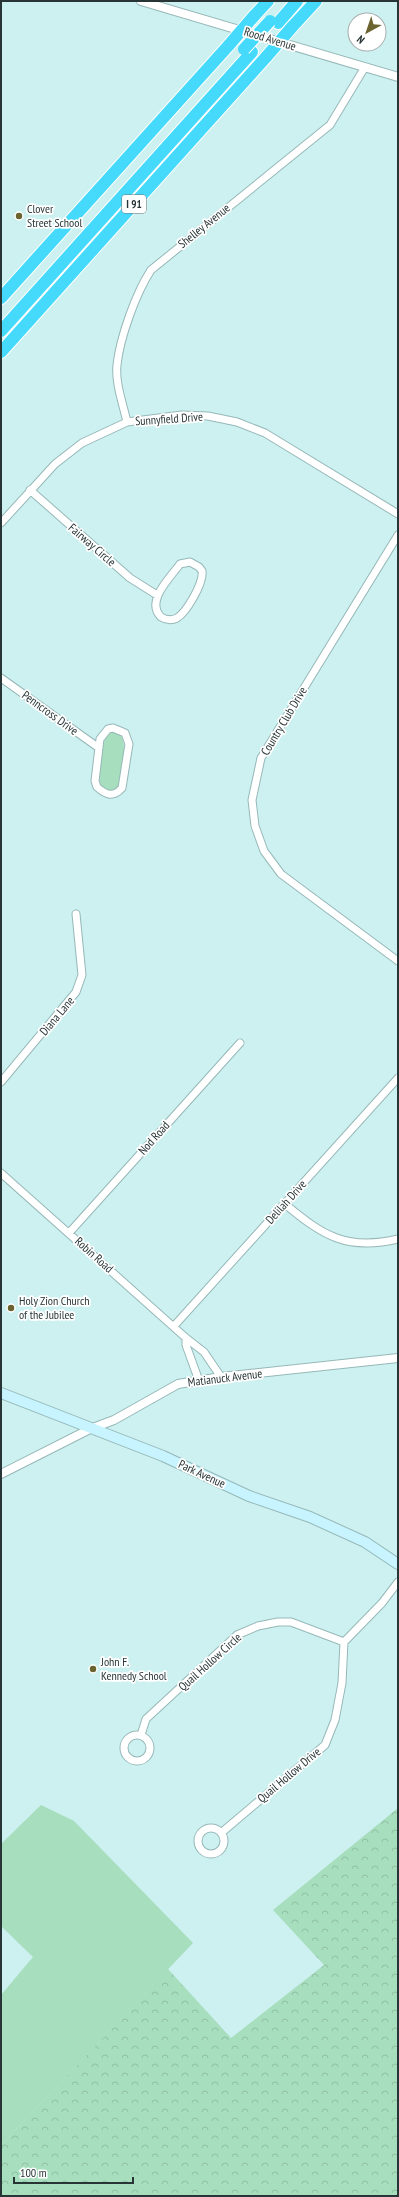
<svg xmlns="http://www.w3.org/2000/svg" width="399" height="2197" font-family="'PT Sans Narrow',sans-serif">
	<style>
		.forest { fill: url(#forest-crowns) }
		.park { fill: #a7debe }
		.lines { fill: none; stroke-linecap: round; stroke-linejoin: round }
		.minor-casing { stroke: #96b8b8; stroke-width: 9 }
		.tertiary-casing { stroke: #96b8b8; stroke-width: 10 }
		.secondary-casing { stroke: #96b8b8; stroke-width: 12 }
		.motorway-casing { stroke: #fff; stroke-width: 14 }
		.minor { stroke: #fff; stroke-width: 7 }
		.tertiary { stroke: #fff; stroke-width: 8 }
		.secondary { stroke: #c7f4fe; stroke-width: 10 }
		.motorway { stroke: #45dafc; stroke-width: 12 }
		.motorway-bridge-casing { stroke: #fff; stroke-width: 14; stroke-linecap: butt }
		.motorway-bridge { stroke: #45dafc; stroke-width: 12 }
		.poi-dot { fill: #6a622f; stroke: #fff; stroke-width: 1.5 }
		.labels { text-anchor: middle; stroke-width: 3.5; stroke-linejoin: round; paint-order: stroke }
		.shield { fill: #fff; stroke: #687272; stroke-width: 1 }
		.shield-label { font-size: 11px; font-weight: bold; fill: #283536 }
		.street-label { font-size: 12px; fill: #283536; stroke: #fff }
		.poi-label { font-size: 12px; fill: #283536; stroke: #fff; text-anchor: start }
	</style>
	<defs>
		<pattern id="forest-crowns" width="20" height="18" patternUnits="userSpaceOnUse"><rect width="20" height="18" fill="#a7debe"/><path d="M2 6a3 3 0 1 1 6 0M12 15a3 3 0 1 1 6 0" fill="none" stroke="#90bfa4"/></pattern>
	</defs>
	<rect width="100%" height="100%" fill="#cdf0f0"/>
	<path class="forest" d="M398 1808V2196H1V2145L168 1969 231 2038 324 1965 273 1910Z"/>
	<path class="park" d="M110 732 120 734C128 742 122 777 119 787L110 791 102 787C96 778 101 738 110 732Z
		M41 1805 74 1821 193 1943 1 2145V1995L33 1957 1 1926V1844Z"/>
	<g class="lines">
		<defs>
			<path id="minor" d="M127 422C123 404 115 383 117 365 120 337 136 293 151 270L330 125 365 67
				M30 490 130 578 157 595
				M1 523 55 464 82 443 127 422 182 415 208 416 237 422 265 433 398 514
				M398 535 261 758 252 800 255 826 264 851 281 874 398 961
				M190 562 199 567 202 571C204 582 187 612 177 618 171 621 166 620 161 617 145 601 170 578 180 564Z
				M1 678 99 748
				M113 728 125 733 129 744 122 788C113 798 106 795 97 787L95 781 100 739 108 729Z
				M1 1082 76 992 82 975 76 914
				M1 1173 186 1338 204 1352 221 1377
				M285 1204C323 1236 347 1251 398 1239
				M69 1233 240 1043
				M174 1326 398 1078
				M186 1338V1345L199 1381
				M124 1748a13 13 0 1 1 26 0a13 13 0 1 1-26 0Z
				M141 1735 146 1719 237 1635 258 1626 278 1622H291L344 1642
				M198 1841a13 13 0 1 1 26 0a13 13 0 1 1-26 0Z
				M221 1833 325 1745 335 1720 342 1683 344 1642 382 1603 398 1582"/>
			<path id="tertiary" d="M141 1 398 77
				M1 1474 90 1429 114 1420 178 1384 221 1377 398 1358"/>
			<path id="secondary" d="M1 1393 163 1456 249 1496 310 1517 365 1542 398 1564"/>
			<path id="motorway" d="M254 16 268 1
				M278 23 297 1
				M292 27 316 1
				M1 298 229 45
				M1 331 252 52
				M1 352 267 56"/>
		</defs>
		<use href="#minor" class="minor-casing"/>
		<use href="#tertiary" class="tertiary-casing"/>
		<use href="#secondary" class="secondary-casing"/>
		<use href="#motorway" class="motorway-casing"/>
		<use href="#minor" class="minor"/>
		<use href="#tertiary" class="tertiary"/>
		<use href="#secondary" class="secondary"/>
		<use href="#motorway" class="motorway"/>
		<defs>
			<path id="motorway-bridge" d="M229 45 254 16
				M244 49 270 21
				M267 56 292 27"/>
		</defs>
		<use href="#motorway-bridge" class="motorway-bridge-casing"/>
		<use href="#motorway-bridge" class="motorway-bridge"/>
	</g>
	<g class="poi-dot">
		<circle cx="19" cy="216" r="4"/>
		<circle cx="11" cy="1308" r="4"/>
		<circle cx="93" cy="1669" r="4"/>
	</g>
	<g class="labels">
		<rect class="shield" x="122" y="195" width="24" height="18" rx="3"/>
		<g class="shield-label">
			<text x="134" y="208">I 91</text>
		</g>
		<g class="street-label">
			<text transform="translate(270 39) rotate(17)" y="4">Rood Avenue</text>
			<text transform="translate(204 226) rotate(-39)" y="4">Shelley Avenue</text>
			<text transform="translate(169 419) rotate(-4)" y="4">Sunnyfield Drive</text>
			<text transform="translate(92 545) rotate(41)" y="4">Fairway Circle</text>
			<text transform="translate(50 713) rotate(36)" y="4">Penncross Drive</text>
			<text transform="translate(284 721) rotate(-59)" y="4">Country Club Drive</text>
			<text transform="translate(57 1016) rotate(-50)" y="4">Diana Lane</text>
			<text transform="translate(154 1138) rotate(-48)" y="4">Nod Road</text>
			<text transform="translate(286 1202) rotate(-48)" y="4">Delilah Drive</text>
			<text transform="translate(94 1255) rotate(42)" y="4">Robin Road</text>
			<text transform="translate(225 1378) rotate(-7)" y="4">Matianuck Avenue</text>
			<text transform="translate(202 1474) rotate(25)" y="4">Park Avenue</text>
			<text transform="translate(210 1662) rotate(-42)" y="4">Quail Hollow Circle</text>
			<text transform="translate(289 1775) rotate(-40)" y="4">Quail Hollow Drive</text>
		</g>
		<g class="poi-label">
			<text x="27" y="213">Clover<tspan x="27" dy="14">Street School</tspan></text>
			<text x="19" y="1305">Holy Zion Church<tspan x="19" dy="14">of the Jubilee</tspan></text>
			<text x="101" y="1666">John F.<tspan x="101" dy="14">Kennedy School</tspan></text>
		</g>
	</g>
	<rect width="399" height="2197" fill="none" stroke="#283536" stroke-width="4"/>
	<g transform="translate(367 32) rotate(220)"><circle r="19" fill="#ffffff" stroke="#a9aeaf"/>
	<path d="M0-3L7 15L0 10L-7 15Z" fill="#6a622f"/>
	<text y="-6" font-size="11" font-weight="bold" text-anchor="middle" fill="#283536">N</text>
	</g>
	<path d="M14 2177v6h119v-6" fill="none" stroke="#283536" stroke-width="2"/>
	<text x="20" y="2177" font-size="12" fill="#283536" stroke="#ffffff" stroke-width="3" paint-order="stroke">100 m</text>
</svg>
